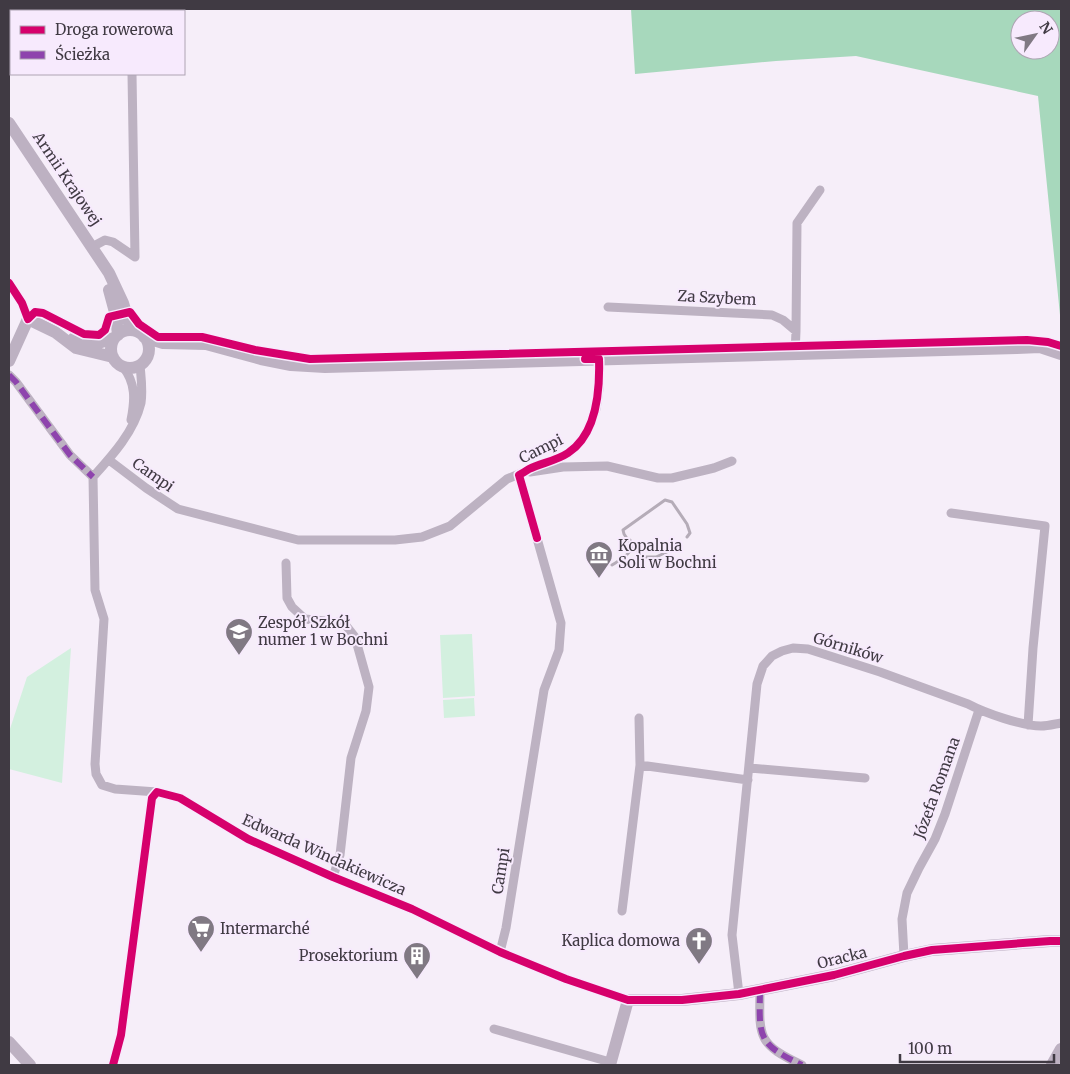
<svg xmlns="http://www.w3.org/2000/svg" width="1070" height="1074" font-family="Merriweather,serif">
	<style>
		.green { fill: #d3f0df }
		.forest { fill: #a7d8bc; fill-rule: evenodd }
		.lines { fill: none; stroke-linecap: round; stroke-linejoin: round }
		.street { stroke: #bdb2c2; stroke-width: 9 }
		.secondary { stroke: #bdb1c2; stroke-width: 12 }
		.rail { stroke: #b5acb8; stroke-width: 3 }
		.quiet { stroke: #8e44ad; stroke-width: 6; stroke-dasharray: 12 6; stroke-linecap: butt }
		.cycleway-casing { stroke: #f7eafd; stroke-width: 11 }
		.cycleway { stroke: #d6006c; stroke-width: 8 }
		.labels { text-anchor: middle; stroke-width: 4; stroke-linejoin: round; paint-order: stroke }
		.street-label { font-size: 15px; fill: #403a43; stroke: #f7eafd }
		.poi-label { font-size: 15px; fill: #403a43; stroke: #f7eafd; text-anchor: start }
	</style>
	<rect width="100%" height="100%" fill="#f6eef9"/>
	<path class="green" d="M472 634 475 696 443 698 440 635Z
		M71 648 62 783 9 769V732L27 677Z
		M474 698 475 716 444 718 443 700Z"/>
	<path class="forest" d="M631 9H1061V325L1038 96 856 56 776 61 635 74ZM1020 20H1050V50H1020Z"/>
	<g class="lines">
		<path class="street" d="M128 9V11
			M9 68 11 67
			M132 74 135 257
			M92 247 105 240 113 242 135 257
			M9 283 22 303 28 319
			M608 307 772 315 783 320 796 331 795 354
			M796 331 797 223 820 190
			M140 365C141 377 143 390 141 403 134 432 112 456 93 477L95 590 104 619 95 764 96 774 102 785 115 789 157 792
			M123 367C136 383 135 400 131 420
			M9 375 16 382 70 455 93 477
			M109 460 146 488 178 509 298 540H395L422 537 450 526 507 479 569 453 578 444 586 433 596 409 599 389V359
			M530 472 563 467 607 466 658 478H672L714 468 732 461
			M951 513 1045 526 1033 648 1028 725
			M286 563 287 598 292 607 305 619 344 623 355 637 369 687 366 711 351 758 340 855 333 877
			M639 718 640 765
			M750 768 865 778
			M622 911 640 765 748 780
			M500 952 506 928 544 690 559 650 561 623 519 475
			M904 956 902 919 907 893 919 868 935 839 945 814 979 710
			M760 991C759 1038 758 1044 802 1065
			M739 994 732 935 757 684 763 666 772 656 782 651 793 648 808 649 880 672 968 704C985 713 1022 726 1041 726 1048 726 1055 724 1061 723
			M494 1029 610 1062
			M113 1065 121 1035 152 798 157 792 180 798 248 839 333 877 412 909 500 952 566 979 628 1000"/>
		<path class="secondary" d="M9 123 109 273 123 303 131 330
			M109 290 116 316 118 335
			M111 349a19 19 0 1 1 38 0a19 19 0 1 1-38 0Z
			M144 337 163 343 206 344 261 359 291 365 325 367 1017 348 1040 347 1061 354
			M74 338 95 344 114 338
			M9 361 28 319 55 332 76 348 113 357
			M9 1042 30 1065
			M610 1065 628 1000H682L739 994 834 975 904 956 932 950 1050 941H1061
			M1052 1065 1061 1049"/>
		<path class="rail" d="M630 540 642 557H656L669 551
			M612 565C620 560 630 555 632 546L624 534 623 530 665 500 672 502 687 524 690 533 687 537"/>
		<path class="quiet" d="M9 375 16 382 70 455 93 477
			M760 991C759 1038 758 1044 802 1065"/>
		<defs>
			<path id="cycleway" d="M9 283 22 303 28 319 35 312 43 313 84 334 99 335 105 330 109 317 130 312 139 324 158 337H202L255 350 310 359 1027 340 1048 342 1061 346
				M537 538 519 475C523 473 526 471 529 469 541 463 556 461 568 453 597 434 600 390 599 359H585
				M113 1065 121 1035 152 798 157 792 180 798 248 839 333 877 412 909 500 952 566 979 628 1000H682L739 994 834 975 904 956 932 950 1050 941H1061"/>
		</defs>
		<use href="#cycleway" class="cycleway-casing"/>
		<use href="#cycleway" class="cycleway"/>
	</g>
	<defs>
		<symbol id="museum-pin" viewBox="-11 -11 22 30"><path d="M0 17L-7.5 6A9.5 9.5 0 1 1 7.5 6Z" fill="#807983" stroke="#f7eafd"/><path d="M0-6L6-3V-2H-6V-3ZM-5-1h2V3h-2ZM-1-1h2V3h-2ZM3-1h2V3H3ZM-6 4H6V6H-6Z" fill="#fff"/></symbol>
		<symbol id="school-pin" viewBox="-11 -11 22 30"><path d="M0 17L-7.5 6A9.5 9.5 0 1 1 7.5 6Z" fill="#807983" stroke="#f7eafd"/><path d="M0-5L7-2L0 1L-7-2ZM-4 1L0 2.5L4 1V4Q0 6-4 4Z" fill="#fff"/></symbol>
		<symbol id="supermarket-pin" viewBox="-11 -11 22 30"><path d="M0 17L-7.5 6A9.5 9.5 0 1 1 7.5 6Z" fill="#807983" stroke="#f7eafd"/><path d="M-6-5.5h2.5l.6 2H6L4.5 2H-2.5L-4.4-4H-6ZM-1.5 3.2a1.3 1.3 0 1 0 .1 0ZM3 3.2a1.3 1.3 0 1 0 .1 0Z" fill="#fff"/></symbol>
		<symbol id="church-pin" viewBox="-11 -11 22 30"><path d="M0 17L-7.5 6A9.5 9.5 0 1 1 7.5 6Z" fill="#807983" stroke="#f7eafd"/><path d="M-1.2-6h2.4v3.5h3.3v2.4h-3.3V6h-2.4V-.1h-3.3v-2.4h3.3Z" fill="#fff"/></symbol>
		<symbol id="building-pin" viewBox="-11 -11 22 30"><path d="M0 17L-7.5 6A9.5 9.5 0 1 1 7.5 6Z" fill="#807983" stroke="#f7eafd"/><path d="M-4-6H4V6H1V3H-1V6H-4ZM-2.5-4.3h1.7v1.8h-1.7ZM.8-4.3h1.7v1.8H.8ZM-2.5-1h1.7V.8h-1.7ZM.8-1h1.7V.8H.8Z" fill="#fff"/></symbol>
	</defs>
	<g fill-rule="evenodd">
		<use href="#museum-pin" x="583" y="539" width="32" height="43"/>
		<use href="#school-pin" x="223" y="616" width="32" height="43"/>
		<use href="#supermarket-pin" x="185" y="913" width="32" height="43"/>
		<use href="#church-pin" x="683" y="925" width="32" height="43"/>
		<use href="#building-pin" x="401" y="940" width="32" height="43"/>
	</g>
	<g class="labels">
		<g class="street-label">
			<text transform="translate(67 179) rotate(56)" y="5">Armii Krajowej</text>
			<text transform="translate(717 298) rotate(3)" y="5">Za Szybem</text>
			<text transform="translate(541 449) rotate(-26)" y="5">Campi</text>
			<text transform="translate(153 475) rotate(35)" y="5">Campi</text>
			<text transform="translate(848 648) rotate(17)" y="5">Górników</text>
			<text transform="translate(937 788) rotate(-70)" y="5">Józefa Romana</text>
			<text transform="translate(324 855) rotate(24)" y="5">Edwarda Windakiewicza</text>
			<text transform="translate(501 871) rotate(-81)" y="5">Campi</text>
			<text transform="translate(842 958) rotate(-14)" y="5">Oracka</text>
		</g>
		<g class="poi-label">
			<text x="618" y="551">Kopalnia<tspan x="618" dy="17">Soli w Bochni</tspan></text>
			<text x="258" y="628">Zespół Szkół<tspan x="258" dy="17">numer 1 w Bochni</tspan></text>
			<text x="220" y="934">Intermarché</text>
			<text x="680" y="946" text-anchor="end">Kaplica domowa</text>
			<text x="398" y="961" text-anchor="end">Prosektorium</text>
		</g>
	</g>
	<rect width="1070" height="1074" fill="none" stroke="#403a43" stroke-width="20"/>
	<rect x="10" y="10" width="175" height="65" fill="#f7eafd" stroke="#aea4b3"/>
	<rect x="20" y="26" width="25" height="8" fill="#d6006c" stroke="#aea4b3"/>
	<text x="55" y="35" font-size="15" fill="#403a43">Droga rowerowa</text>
	<rect x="20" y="51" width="25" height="8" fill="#8e44ad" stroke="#aea4b3"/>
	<text x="55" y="60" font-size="15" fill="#403a43">Ścieżka</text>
	<g transform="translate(1035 35) rotate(57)"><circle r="24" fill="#f7eafd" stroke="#aea4b3"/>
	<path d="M0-4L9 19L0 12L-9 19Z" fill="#807983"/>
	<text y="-8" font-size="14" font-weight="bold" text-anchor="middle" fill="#403a43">N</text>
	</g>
	<path d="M900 1054v8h154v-8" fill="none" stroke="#403a43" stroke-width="2.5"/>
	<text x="908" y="1054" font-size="15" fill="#403a43" stroke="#f7eafd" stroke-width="4" paint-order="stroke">100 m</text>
</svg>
